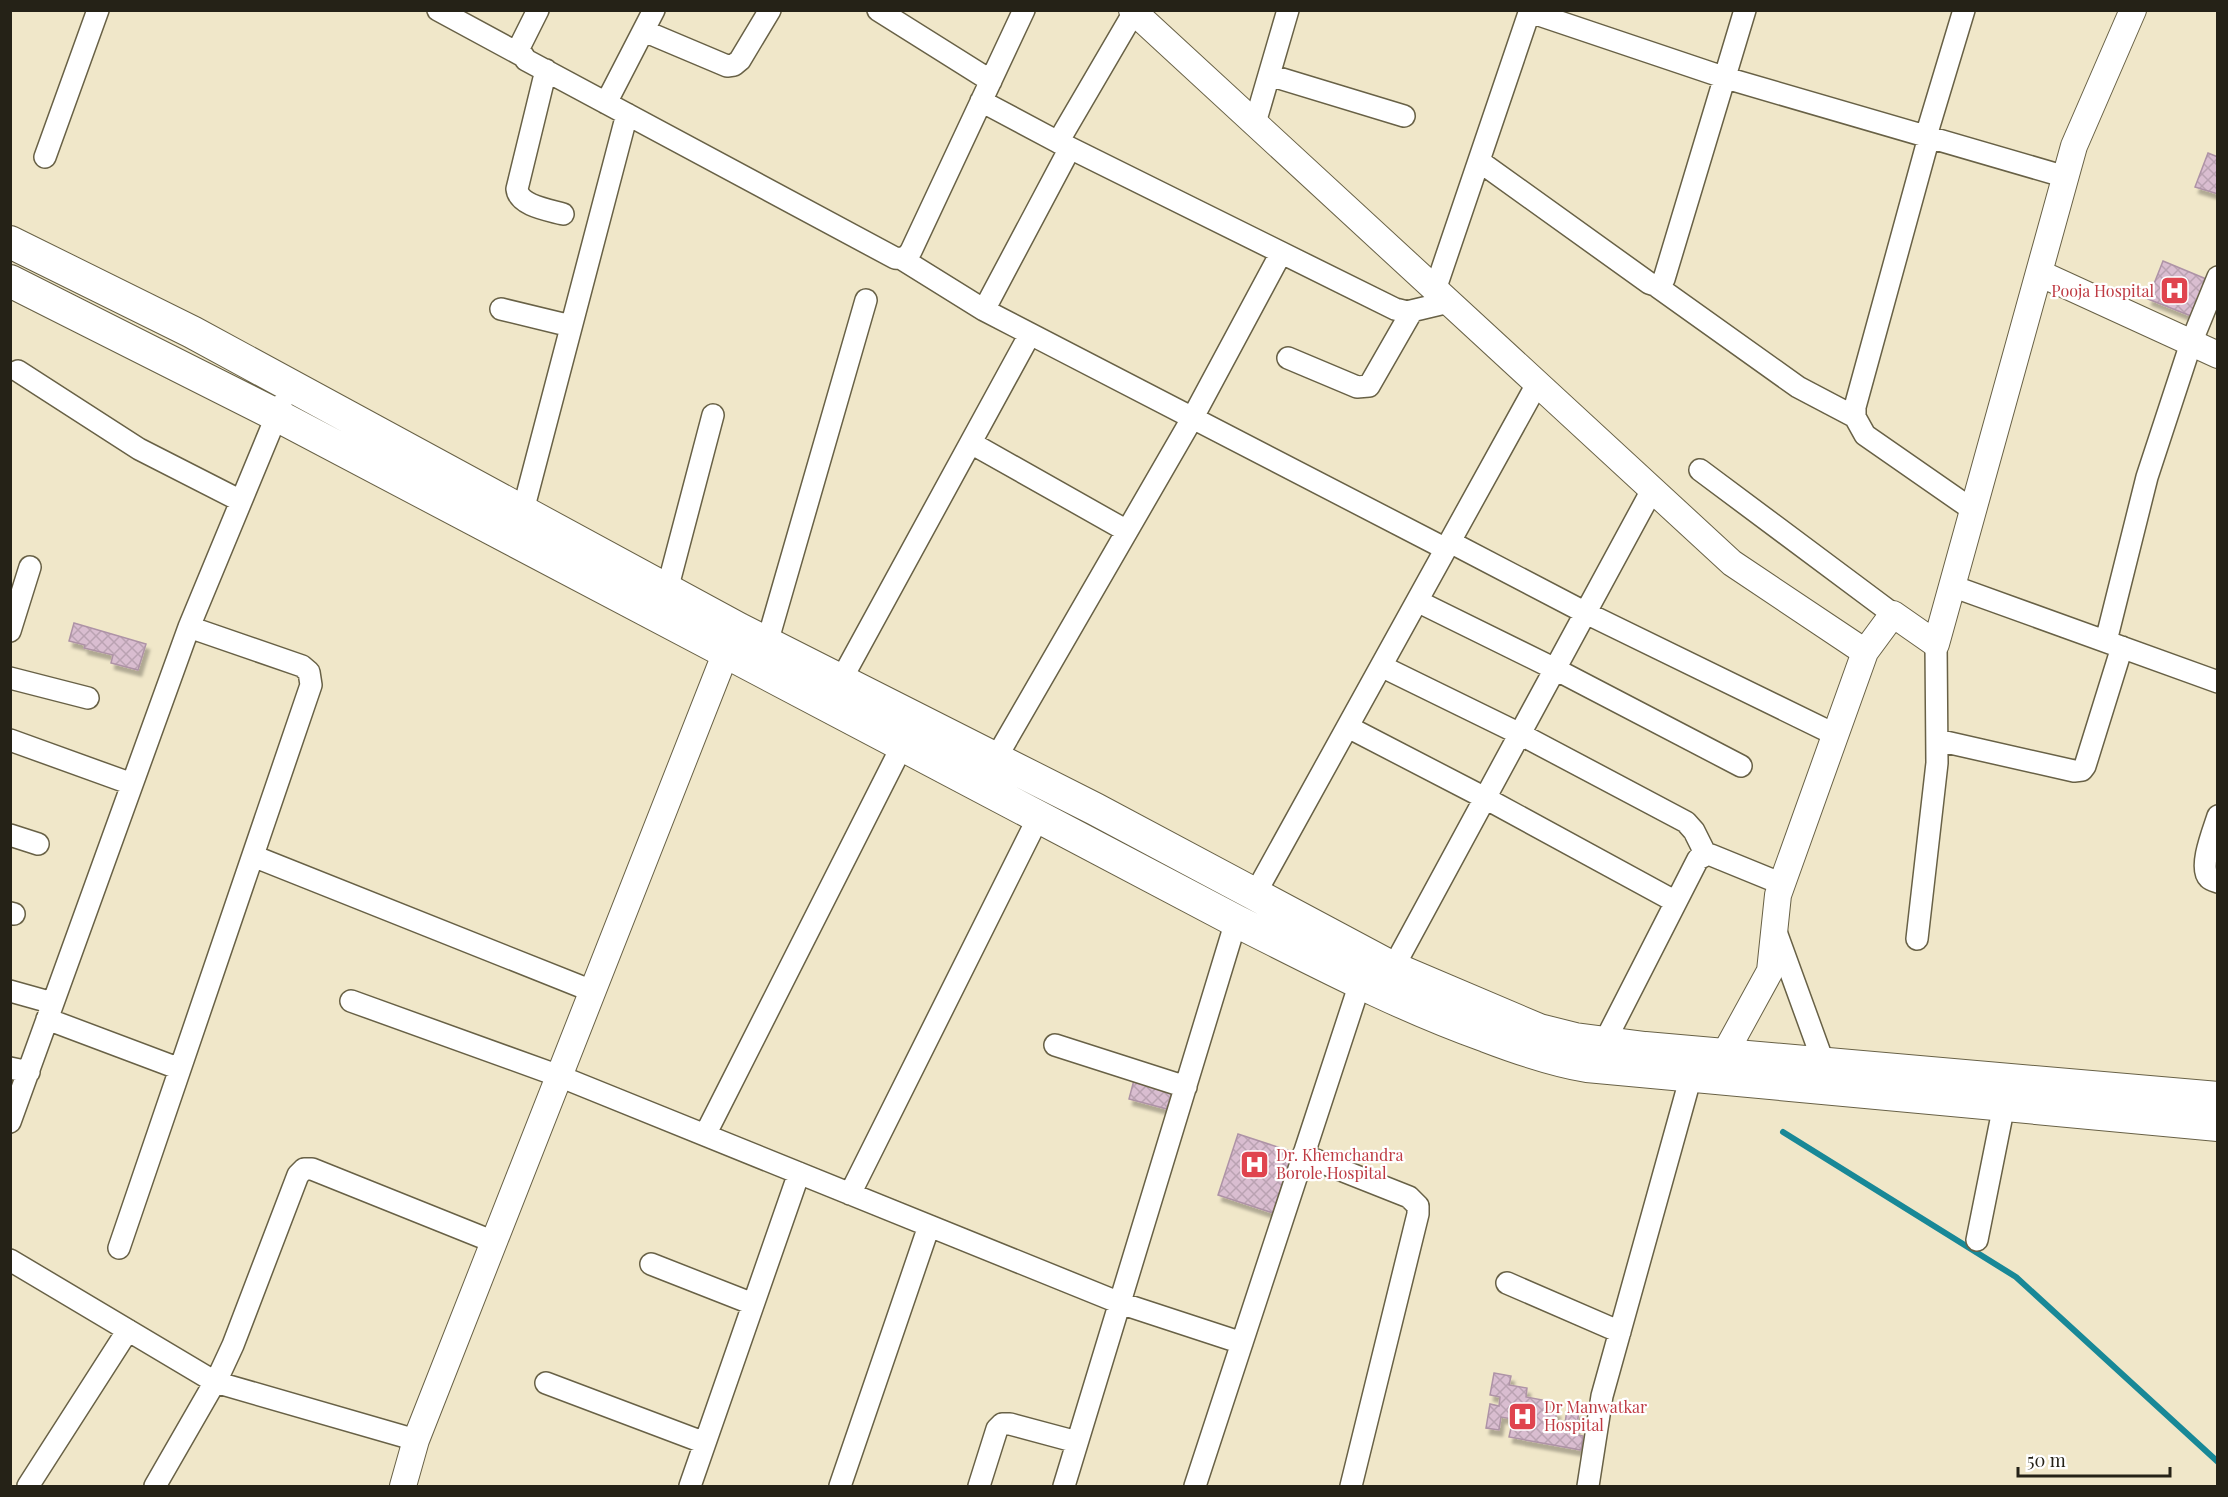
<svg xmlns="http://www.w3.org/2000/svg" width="2228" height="1497" font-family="'Playfair Display',serif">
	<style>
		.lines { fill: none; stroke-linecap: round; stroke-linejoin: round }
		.stream { stroke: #188897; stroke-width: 6 }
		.building { fill: url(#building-cross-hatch); stroke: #ae93a6; stroke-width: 1.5; filter: url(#shadow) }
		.minor-casing { stroke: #686146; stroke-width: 24 }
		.tertiary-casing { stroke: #686146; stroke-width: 28 }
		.primary-casing { stroke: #686146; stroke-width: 34 }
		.minor { stroke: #fff; stroke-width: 21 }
		.tertiary { stroke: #fff; stroke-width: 26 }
		.primary { stroke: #fff; stroke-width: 32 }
		.labels { text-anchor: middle; stroke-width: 4.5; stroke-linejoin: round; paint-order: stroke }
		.health-label { font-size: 16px; fill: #be3a42; stroke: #fff; text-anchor: start }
	</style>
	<defs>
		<pattern id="building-cross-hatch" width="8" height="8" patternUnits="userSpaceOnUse" patternTransform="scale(1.5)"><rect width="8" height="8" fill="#d9bdd0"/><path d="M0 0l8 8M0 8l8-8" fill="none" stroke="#baa2b2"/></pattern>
		<filter id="shadow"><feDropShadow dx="3.5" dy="6" stdDeviation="1.5" flood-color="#0004"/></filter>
	</defs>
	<rect width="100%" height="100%" fill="#f0e7c9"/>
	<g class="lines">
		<path class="stream" d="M1783 1132 2016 1277 2218 1462"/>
	</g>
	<path class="building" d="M2208 153 2218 157V194L2195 187Z
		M2163 261 2211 281 2196 318 2148 299Z
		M74 623 146 644 138 670 111 663 113 655 84 648 85 645 69 641Z
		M1134 1080 1172 1091 1167 1109 1129 1099Z
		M1238 1134 1293 1152 1273 1213 1218 1195Z
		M1494 1373 1511 1376 1509 1385 1527 1388 1526 1397 1548 1401 1547 1409 1557 1411 1555 1421 1565 1423 1567 1410 1579 1412 1575 1434 1583 1436 1581 1450 1509 1437 1513 1419 1501 1417 1499 1430 1486 1428 1490 1404 1499 1406 1500 1397 1490 1395Z"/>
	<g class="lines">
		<defs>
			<path id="minor" d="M438 10 523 56
				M538 10 520 46V51L526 60 895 258C903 259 906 258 911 251L1024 10
				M878 10 991 81
				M1530 12 1726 78 2066 177
				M644 31 727 66 734 65 740 60 770 10
				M546 70 517 189C519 206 549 210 563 214
				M1269 75 1404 116
				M981 101 1058 142 1395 309 1407 312 1449 302
				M606 103 654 10
				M1255 123 1288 10
				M1926 136 1964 10
				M1929 137 1855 407V417L1865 435 1973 510
				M1058 142 1134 12
				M45 157 98 10
				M1479 161 1649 283 1655 285 1660 284 1664 279 1745 10
				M902 259 984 310 1446 549
				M1655 285 1798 387 1855 417
				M1435 290 1530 10
				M501 309 571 326
				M984 310 1070 148
				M1288 358 1357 387 1369 386 1412 311
				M18 371 139 449 241 501
				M971 443 1127 531
				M1700 470 1893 614
				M520 522 627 114
				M1450 542 1586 613 1836 735
				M1952 586 2218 682
				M667 590 713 415
				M1417 601 1555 669 1741 766
				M10 631 30 567
				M2106 641 2147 477 2191 343 2218 277
				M767 643 866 300
				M1381 666 1520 734 1686 822 1694 831 1706 855
				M10 678 88 698
				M841 680 1030 334
				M1348 727 1485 798 1676 902
				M10 740 132 784
				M1937 740 2074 771 2082 770 2085 766 2122 647
				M996 758 1193 417 1281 253
				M2218 816C2214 829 2198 868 2209 878 2211 880 2215 881 2218 882
				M10 835 38 844
				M253 856 592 991
				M1255 894 1537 384
				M10 913 14 914
				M1775 929 1824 1064
				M1917 939 1937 763 1936 644
				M1393 968 1652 490
				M10 991 53 1003
				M351 1001 559 1076 1120 1303 1242 1343
				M47 1019 180 1069
				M1604 1043 1698 859 1706 855H1711L1782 884
				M1055 1045 1186 1087
				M10 1068 29 1072
				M10 1122 189 627 281 405
				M705 1135 903 744
				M1303 1155 1409 1197 1418 1206V1214L1351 1486
				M850 1194 1039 816
				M1977 1240 2004 1105
				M119 1248 311 685 309 672 302 666 189 627
				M10 1260 215 1382 416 1440
				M651 1264 753 1304
				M1507 1283 1620 1332
				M546 1383 705 1443
				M28 1486 128 1330
				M155 1486 220 1373 233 1345 298 1175 304 1169H312L494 1242
				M690 1486 799 1173
				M840 1486 929 1226
				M979 1486 997 1429 1002 1424H1010L1077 1442
				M1064 1486 1236 921
				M1195 1486 1360 983
				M1588 1486 1602 1396 1691 1076"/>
			<path id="tertiary" d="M1132 10 1732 563 1865 652 1778 895 1770 971 1724 1055
				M2039 273 2218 355
				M1865 652 1893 614 1936 644 2074 146 2133 10
				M403 1486 416 1440 726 652"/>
			<path id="primary" d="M10 242 192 332 739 629 1095 809 1393 968 1539 1030 1575 1039 1645 1048 2218 1098
				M10 281 282 418 1236 921C1318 962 1399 1005 1486 1036 1520 1049 1552 1060 1587 1066L2218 1125"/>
		</defs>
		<use href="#minor" class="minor-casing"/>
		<use href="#tertiary" class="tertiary-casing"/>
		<use href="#primary" class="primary-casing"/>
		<use href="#minor" class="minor"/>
		<use href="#tertiary" class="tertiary"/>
		<use href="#primary" class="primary"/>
	</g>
	<defs>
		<symbol id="hospital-square" viewBox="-11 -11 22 22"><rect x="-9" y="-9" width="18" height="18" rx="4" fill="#e0444e" stroke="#fff"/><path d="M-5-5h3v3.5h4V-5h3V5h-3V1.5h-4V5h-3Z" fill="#fff"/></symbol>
	</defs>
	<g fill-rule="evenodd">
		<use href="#hospital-square" x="2158" y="274" width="33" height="33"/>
		<use href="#hospital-square" x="1238" y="1148" width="33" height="33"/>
		<use href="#hospital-square" x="1506" y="1400" width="33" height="33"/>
	</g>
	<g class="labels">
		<g class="health-label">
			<text x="2154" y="297" text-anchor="end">Pooja Hospital</text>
			<text x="1276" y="1161">Dr. Khemchandra<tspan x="1276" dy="18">Borole Hospital</tspan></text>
			<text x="1544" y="1413">Dr Manwatkar<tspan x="1544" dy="18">Hospital</tspan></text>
		</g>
	</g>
	<rect width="2228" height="1497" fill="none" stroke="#252217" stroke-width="24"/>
	<path d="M2018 1467v9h152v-9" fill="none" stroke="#252217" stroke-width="3"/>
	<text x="2027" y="1467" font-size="18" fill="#252217" stroke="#ffffff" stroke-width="4.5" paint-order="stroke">50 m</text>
</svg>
